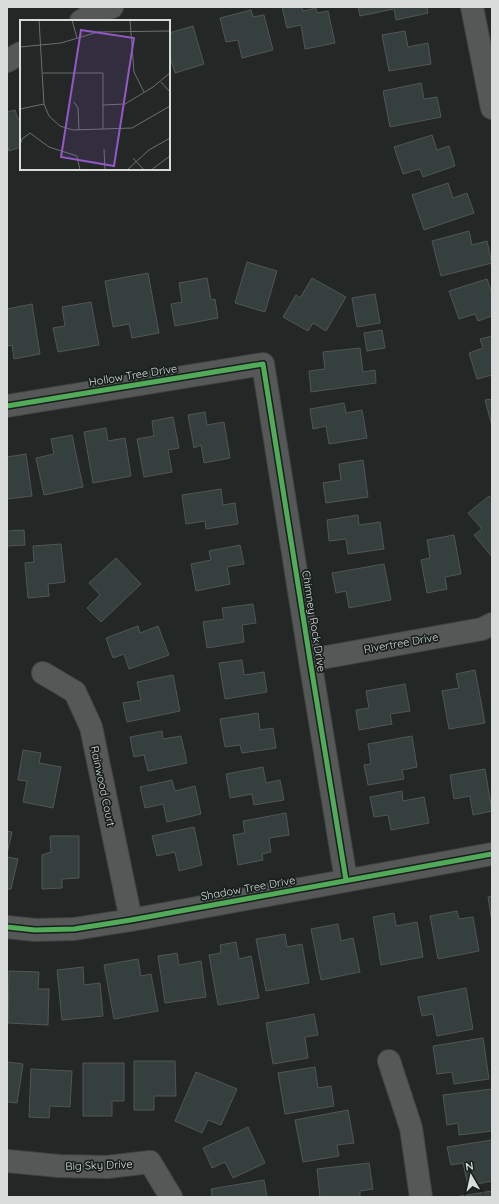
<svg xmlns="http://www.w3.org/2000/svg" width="499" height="1204" font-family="Quicksand,sans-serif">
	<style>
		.building { fill: #353f3d; stroke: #525655 }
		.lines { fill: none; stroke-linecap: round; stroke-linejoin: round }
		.minor-casing { stroke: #414544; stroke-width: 24 }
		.minor { stroke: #555857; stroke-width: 22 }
		.cycleway-casing { stroke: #181f1d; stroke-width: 8 }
		.cycleway { stroke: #51ab58; stroke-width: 5 }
		.labels { text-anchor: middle; stroke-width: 3.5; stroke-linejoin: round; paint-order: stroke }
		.street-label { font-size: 11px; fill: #d8dddc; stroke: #181f1d }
		.inset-road { fill: none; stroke: #6b706f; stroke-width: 1 }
		.view { fill: #9258c6; fill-opacity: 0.15; stroke: #9258c6; stroke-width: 2 }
		.inset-edge { fill: none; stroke: #d8dddc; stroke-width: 2 }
	</style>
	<rect width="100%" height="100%" fill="#232726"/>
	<path class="building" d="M282 7H302L303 11 316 8 317 13 328 11 335 43 305 49 301 25 287 28Z
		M358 7H427L428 13 396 20 394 9 360 16Z
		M251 10 253 17 264 15 273 50 242 58 238 40 226 42 220 18Z
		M193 26 204 64 175 73 169 53V33Z
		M405 31 408 47 428 43 431 64 389 71 382 35Z
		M421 83 424 99 437 97 441 117 390 127 383 91Z
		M15 110 18 119 21 118V147L9 151 7 144V112Z
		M432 135 437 150 449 146 455 166 423 177 420 169 403 174 394 147Z
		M448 183 453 198 467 193 474 213 424 230 412 195Z
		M469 231 472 245 487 241 492 263 441 276 432 241Z
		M247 262 277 271 265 312 235 303Z
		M148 273 159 333 132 338 129 324 113 327 105 281Z
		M207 278 211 300 215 299 218 318 175 326 171 304 182 302 179 283Z
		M312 278 346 297 326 331 313 323 308 331 283 317 296 295 300 298Z
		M487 279 492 293V316L478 321 475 314 459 319 449 291Z
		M375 294 380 323 357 327 352 298Z
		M91 302 99 345 58 352 53 328 65 326 62 307Z
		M32 304 40 354 14 359 12 345 7 346V309Z
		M382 330 385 348 367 351 364 333Z
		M492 336V375L477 379 469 353 483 348 480 339Z
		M360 348 363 372 375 370 376 383 311 392 309 371 325 369 323 352Z
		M492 399V426L485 400Z
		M344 403 346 413 362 410 367 438 329 444 326 426 313 429 310 409Z
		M205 412 207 425 224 422 230 458 204 463 201 445 194 448 188 415Z
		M173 417 179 448 168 450 172 472 144 477 137 439 154 436 152 421Z
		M106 428 108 441 125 438 131 476 93 483 84 432Z
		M72 435 83 487 44 495 36 458 54 454 51 439Z
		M26 454 32 496 7 499V457Z
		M363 460 368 497 326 503 323 483 341 480 339 464Z
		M221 489 223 505 235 503 238 524 206 529 205 521 186 524 182 495Z
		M489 496 492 499V557L474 535 482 529 468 513Z
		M358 515 359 525 380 522 384 549 348 554 346 539 329 541 327 520Z
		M24 530 25 545 7 546V531Z
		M454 535 461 574 445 577 447 589 427 593 421 560 430 558 427 540Z
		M61 544 65 582 48 584 49 596 28 598 25 563 34 562 33 546Z
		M240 545 244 564 227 567 230 584 196 591 191 564 211 560 209 551Z
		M116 558 141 584 101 622 87 608 100 595 89 583Z
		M384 564 391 600 349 608 346 591 336 593 332 573Z
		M253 604 256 623 242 625 244 642 207 648 203 622 224 619 222 608Z
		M138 626 140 633 158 626 169 655 129 669 124 654 113 658 106 638Z
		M242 660 244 675 264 672 267 692 225 699 219 663Z
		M475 670 485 723 449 729 442 691 459 688 456 674Z
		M173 675 180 711 127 722 123 703 141 700 137 682Z
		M405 684 410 711 390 714 392 724 359 730 356 710 369 708 366 691Z
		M258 713 260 730 273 728 276 748 242 753 240 745 225 747 220 719Z
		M162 731 163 739 181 736 187 763 148 771 144 755 134 757 130 737Z
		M412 736 417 767 402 770 404 779 368 785 364 765 371 764 368 744Z
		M23 750 41 753 39 763 61 767 53 808 23 802 27 781 18 780Z
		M263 767 266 783 280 780 284 800 254 805 252 794 230 798 226 774Z
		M485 769 492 811 473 815 470 796 454 799 450 775Z
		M172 780 175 791 195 786 201 814 167 822 163 804 145 808 140 787Z
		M402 791 403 801 424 797 429 823 391 830 388 815 374 817 370 797Z
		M286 813 289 835 269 838 271 852 262 854 263 860 238 865 233 835 245 833 243 821Z
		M194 827 202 865 179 871 175 852 157 856 152 836Z
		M7 831 12 832 7 854Z
		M50 836H79V878L62 879V888L42 889V855L51 852Z
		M7 857 18 859 11 889H7Z
		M492 896V922L488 897Z
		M457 911 459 919 473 917 479 951 438 959 430 916Z
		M394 913 396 926 417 922 423 957 381 965 373 917Z
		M338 924 341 941 353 938 360 972 321 980 311 929Z
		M285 934 287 947 302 944 309 983 266 991 256 939Z
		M236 942 239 959 251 956 259 998 218 1005 209 955 221 953 220 945Z
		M177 953 179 965 201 961 206 997 165 1003 158 956Z
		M138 959 141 976 151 974 158 1011 114 1019 104 965Z
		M83 967 84 985 100 983 103 1016 62 1020 57 970Z
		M9 971 39 972 38 989H49L48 1025 8 1023Z
		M466 988 473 1029 437 1036 433 1014 422 1016 418 997Z
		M314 1014 318 1035 305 1037 308 1058 273 1064 266 1023Z
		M483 1038 489 1079 454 1084 452 1072 437 1074 433 1046Z
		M134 1061H175L176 1096H154V1110H134Z
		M7 1062 23 1064 17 1103 7 1102Z
		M83 1063H124V1101H112V1116H83Z
		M315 1067 318 1088 331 1086 334 1106 285 1114 278 1073Z
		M31 1069 72 1071 70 1107 50 1106 49 1118 29 1117Z
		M196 1072 237 1089 221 1125 208 1120 202 1133 175 1121Z
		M492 1089V1131L459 1135 458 1123 447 1125 443 1095Z
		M348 1110 354 1143 337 1145 339 1156 303 1162 295 1120Z
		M248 1127 265 1163 233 1178 225 1162 212 1168 203 1148Z
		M492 1140V1181L468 1186 463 1163 451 1165 447 1147Z
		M369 1163 373 1189 360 1191V1197H320L317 1169Z
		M264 1180 267 1197H212L211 1189Z
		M492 1191V1197H455Z"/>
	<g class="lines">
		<defs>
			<path id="minor" d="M472 7 492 108
				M81 21 94 13 112 7
				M7 61 21 53
				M7 406 263 364 310 660 346 880
				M310 660 482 629 492 624
				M43 673 75 692 91 727 131 920
				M7 927 35 930 74 929 131 920 492 854
				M389 1061 411 1128 421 1197
				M7 1161 59 1166 107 1167 150 1162 171 1197"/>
		</defs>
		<use href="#minor" class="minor-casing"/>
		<use href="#minor" class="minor"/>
		<defs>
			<path id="cycleway" d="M7 406 263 364 310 660 346 880
				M7 927 35 930 74 929 131 920 492 854"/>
		</defs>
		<use href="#cycleway" class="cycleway-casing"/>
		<use href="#cycleway" class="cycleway"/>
	</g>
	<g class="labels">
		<g class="street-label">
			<text transform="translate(133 375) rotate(-9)" y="4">Hollow Tree Drive</text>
			<text transform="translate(314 621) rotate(81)" y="4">Chimney Rock Drive</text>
			<text transform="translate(401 643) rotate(-10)" y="4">Rivertree Drive</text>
			<text transform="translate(103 786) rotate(78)" y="4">Rainwood Court</text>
			<text transform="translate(248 888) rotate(-10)" y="4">Shadow Tree Drive</text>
			<text transform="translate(99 1165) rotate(-2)" y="4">Big Sky Drive</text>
		</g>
	</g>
	<g transform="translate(20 20)">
		<rect width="150" height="150" fill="#232726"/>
		<path class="inset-road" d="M19 0 24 84 29 96 40 106 53 110 112 108 150 86M52 0 57 18M110 0 114 52 124 72M0 27 41 23 78 12 150 11M23 53H83V109M141 62 150 72M54 82 58 88 59 110M83 85 105 84 133 67 150 53M0 89 24 84M0 125 2 119 10 113 29 127 57 136 60 150M84 129 85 150M113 138 124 150M107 150 129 130 150 118M131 150 150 136"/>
		<path class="view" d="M61 10 114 18 94 146 41 137Z"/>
		<rect width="150" height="150" class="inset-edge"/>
	</g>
	<rect width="499" height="1204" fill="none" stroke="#d8dddc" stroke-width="16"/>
	<g transform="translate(471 1176) rotate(351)" stroke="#181f1d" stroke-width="3" paint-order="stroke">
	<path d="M0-3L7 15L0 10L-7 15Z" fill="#d8dddc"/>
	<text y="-6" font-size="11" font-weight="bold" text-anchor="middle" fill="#d8dddc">N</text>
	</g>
</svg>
